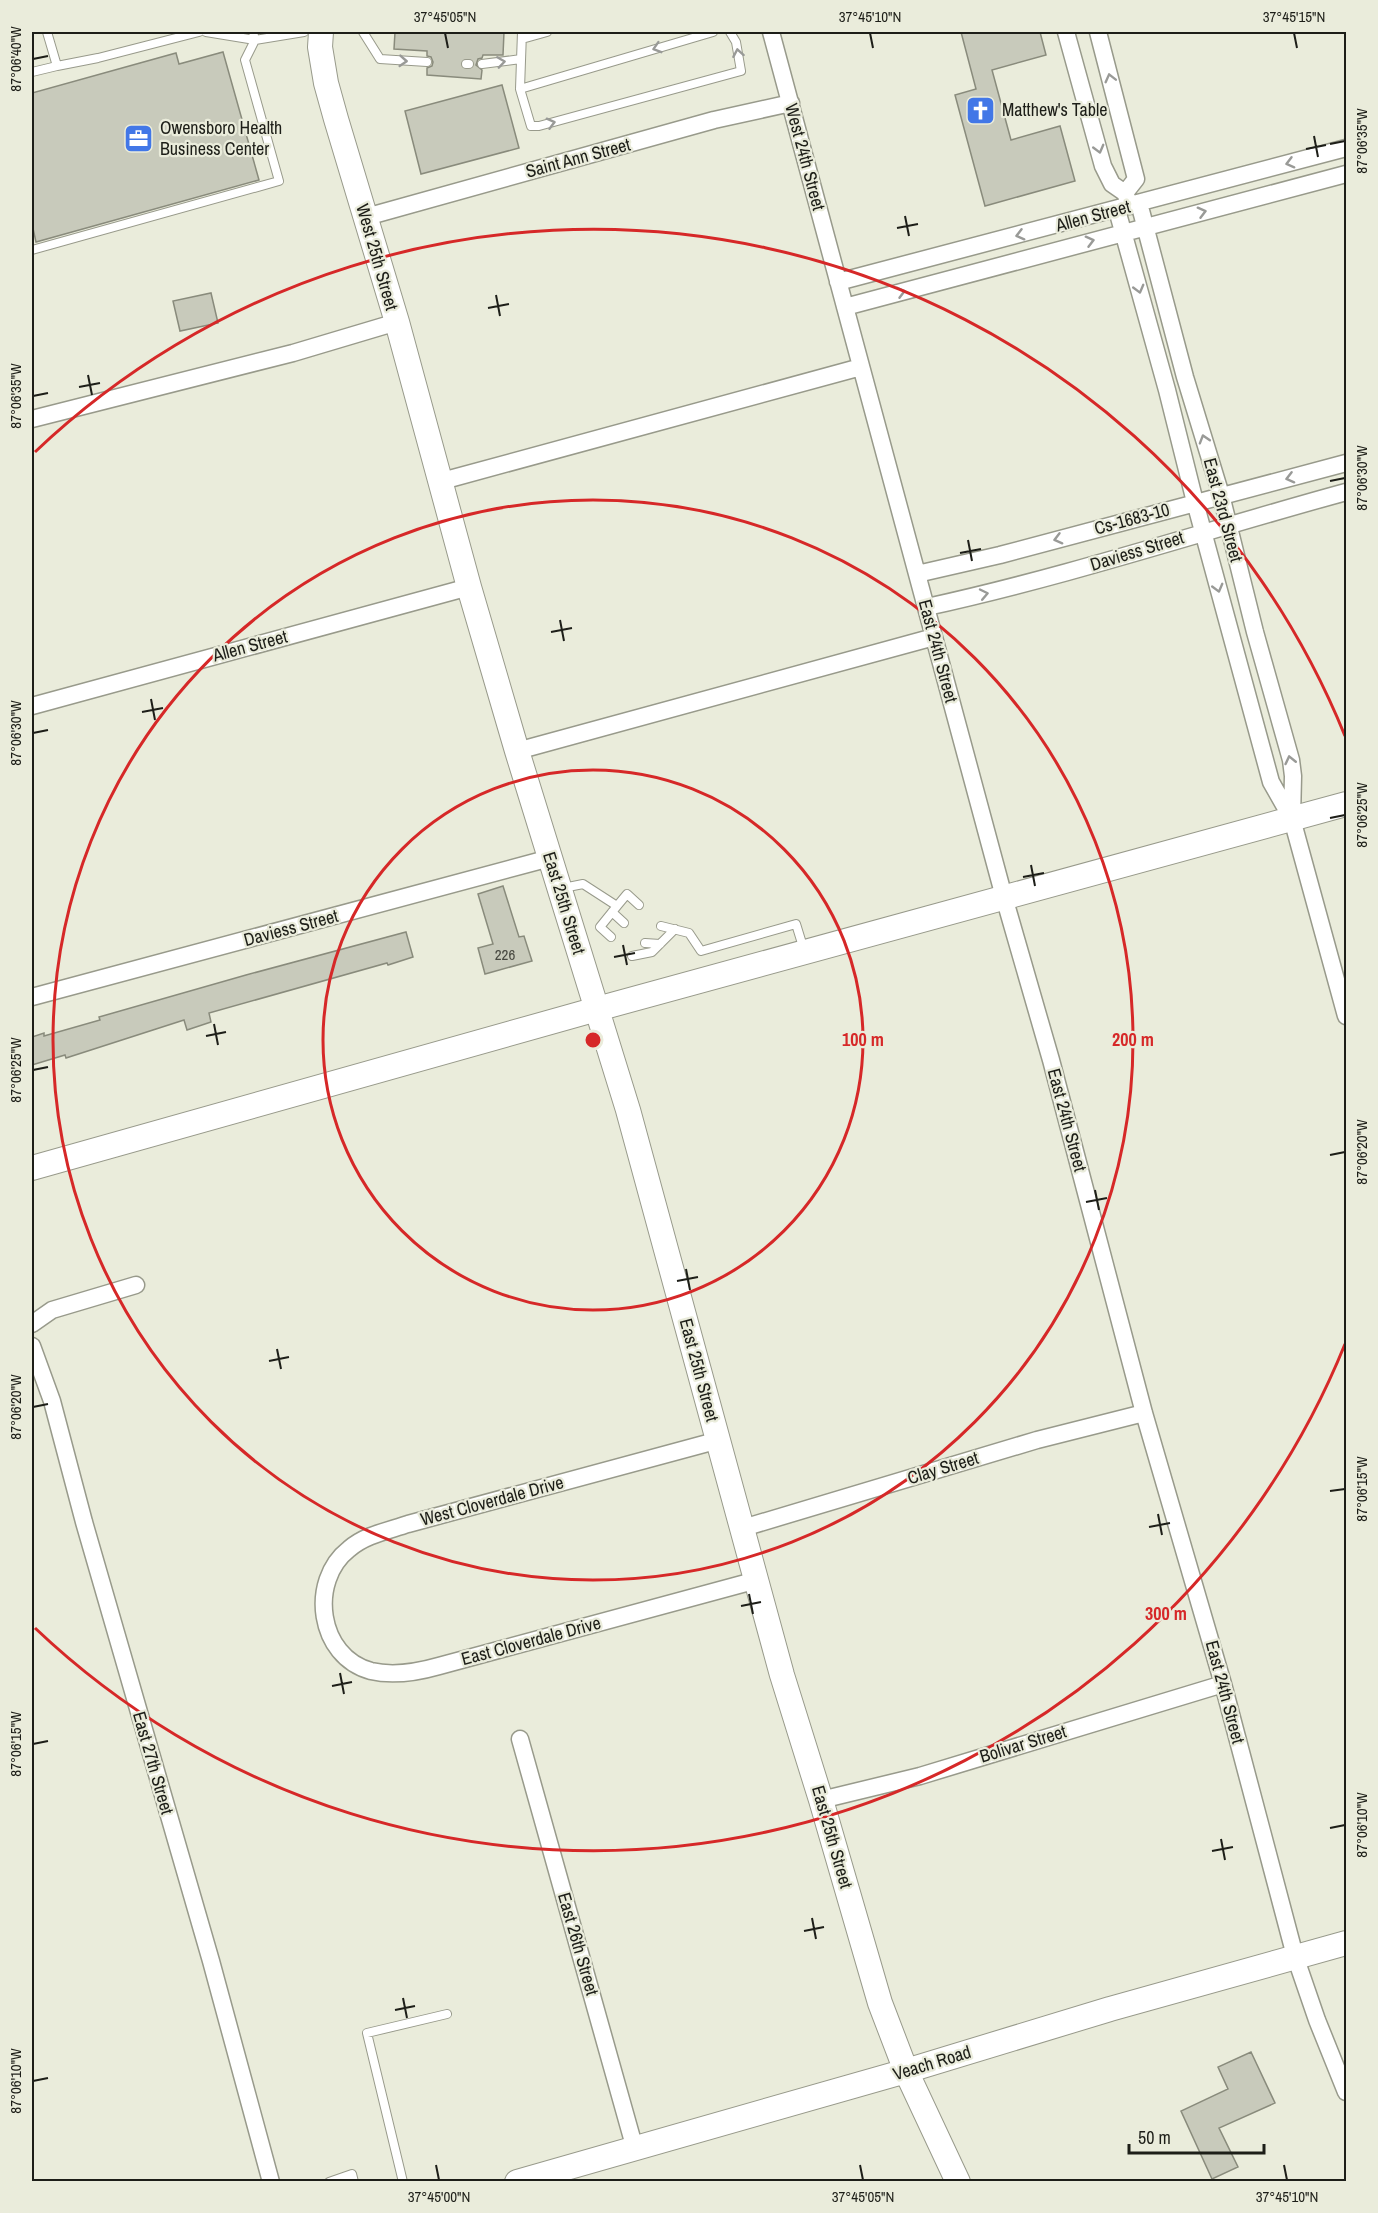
<svg xmlns="http://www.w3.org/2000/svg" width="1378" height="2213" font-family="'Archivo Narrow',sans-serif">
	<style>
		.building { fill: #c8cabb; stroke: #898b7c; stroke-width: 1.5 }
		.lines { fill: none; stroke-linecap: round; stroke-linejoin: round }
		.lane-casing { stroke: #989a8b; stroke-width: 10 }
		.street-casing { stroke: #989a8b; stroke-width: 19 }
		.secondary-casing { stroke: #989a8b; stroke-width: 26 }
		.lane { stroke: #fff; stroke-width: 8 }
		.street { stroke: #fff; stroke-width: 16 }
		.secondary { stroke: #fff; stroke-width: 24 }
		.oneway { stroke: #999a97 }
		.ticks { fill: none; stroke: #1d1e18; stroke-width: 2 }
		.ring { fill: none; stroke: #d62828; stroke-width: 3 }
		.labels { text-anchor: middle; stroke-width: 4.5; stroke-linejoin: round; paint-order: stroke }
		.number-label { font-size: 15px; fill: #484941 }
		.poi-label { font-size: 18px; fill: #1d1e18; stroke: #eaecdb; text-anchor: start }
		.street-label { font-size: 18px; fill: #1d1e18; stroke: #eaecdb }
		.centre { fill: #d62828; stroke: #eaecdb; stroke-width: 3 }
		.ring-label { font-size: 18px; text-anchor: middle; font-weight: bold; fill: #d62828; stroke: #eaecdb; stroke-width: 4.5; stroke-linejoin: round; paint-order: stroke }
		.neatline { fill: none; stroke: #1d1e18; stroke-width: 2 }
		.ticks-label { font-size: 15px; text-anchor: middle; fill: #1d1e18 }
	</style>
	<rect width="100%" height="100%" fill="#eaecdb"/>
	<path class="building" d="M395 32H504L503 55H483L482 58 478 59 476 65 482 70 481 79 427 75V68L432 66 433 62 431 57 427 56V51L394 49Z
		M961 32H1040L1046 55 992 70 1011 140 1060 126 1075 181 985 206 955 95 976 89Z
		M223 52 259 180 36 242 32 224V93L176 53 179 64Z
		M502 85 519 148 421 174 405 111Z
		M211 293 218 323 180 331 173 301Z
		M503 886 519 937 524 936 532 961 485 974 478 948 493 944 478 894Z
		M406 932 413 957 388 965 387 963 209 1013 211 1022 187 1030 184 1020 66 1058 65 1055 32 1065V1037L44 1033V1036L100 1020 99 1017 246 975Z
		M1251 2052 1275 2103 1219 2128 1238 2167 1212 2179 1181 2111 1228 2089 1218 2067Z"/>
	<g class="lines">
		<defs>
			<path id="lane" d="M47 32 57 66 98 58 199 32
				M253 32 255 40 304 32
				M363 32 380 59 427 62
				M522 32 520 89 531 126H539L741 71 736 42 730 32
				M522 39 547 32
				M466 64H469
				M482 64 521 59
				M32 72 57 66
				M520 89 713 32
				M32 250 279 181 245 60 255 40 206 32
				M563 888 583 884 617 906 627 894 639 905
				M612 912 624 923
				M661 926 689 933 701 951 796 924 804 950
				M611 937 600 927 617 906
				M645 943 660 944
				M632 956 652 952 675 929
				M329 2182 352 2174 354 2182
				M403 2182 367 2033 447 2014"/>
			<path id="street" d="M771 32 1004 897 1051 1060 1144 1413 1223 1684 1295 1956 1317 2020 1346 2092
				M1066 32 1103 166 1112 184 1125 193 1130 206
				M1098 32 1136 179 1125 193
				M1139 203 1185 377 1221 495 1255 632 1291 760 1293 776 1292 818
				M1117 210 1167 390 1195 502 1271 782 1292 819 1346 1016
				M366 217 714 120 791 103
				M838 282 1346 148
				M845 307 1346 174
				M32 419 293 353 397 322
				M442 481 861 367
				M917 574 1000 555 1346 463
				M927 607C1069 576 1207 530 1346 492
				M32 706 469 587
				M517 751 934 637
				M32 997 550 858
				M32 1324 52 1310 136 1285
				M32 1346 52 1401 84 1522 211 1961 271 2182
				M719 1440 408 1524C387 1531 365 1535 349 1549 308 1581 318 1657 371 1671 392 1676 418 1672 439 1666L757 1580
				M743 1528 1037 1440 1144 1413
				M520 1739 635 2149
				M821 1800 920 1776 1223 1684"/>
			<path id="secondary" d="M321 32 320 47 326 83 336 119 397 322 469 587 517 751 628 1110 782 1675 821 1800 880 2003 906 2071 958 2182
				M32 1168 597 1009 1346 804
				M517 2182 906 2071 1110 2009 1346 1943"/>
		</defs>
		<use href="#lane" class="lane-casing"/>
		<use href="#street" class="street-casing"/>
		<use href="#secondary" class="secondary-casing"/>
		<use href="#lane" class="lane"/>
		<use href="#street" class="street"/>
		<use href="#secondary" class="secondary"/>
	</g>
	<defs><path id="oneway-chevron" d="M-2-3.5L2.5 0L-2 3.5" fill="none" stroke-width="1.6" stroke-linecap="round" stroke-linejoin="round" transform="scale(1.5)"/></defs>
	<g class="oneway">
		<use href="#oneway-chevron" transform="translate(657 48) rotate(163)"/>
		<use href="#oneway-chevron" transform="translate(738 53) rotate(-100)"/>
		<use href="#oneway-chevron" transform="translate(403 61) rotate(4)"/>
		<use href="#oneway-chevron" transform="translate(501 62) rotate(-8)"/>
		<use href="#oneway-chevron" transform="translate(1110 78) rotate(-104)"/>
		<use href="#oneway-chevron" transform="translate(551 123) rotate(-15)"/>
		<use href="#oneway-chevron" transform="translate(1099 149) rotate(75)"/>
		<use href="#oneway-chevron" transform="translate(1290 163) rotate(165)"/>
		<use href="#oneway-chevron" transform="translate(1202 212) rotate(-15)"/>
		<use href="#oneway-chevron" transform="translate(1020 235) rotate(165)"/>
		<use href="#oneway-chevron" transform="translate(1090 241) rotate(-15)"/>
		<use href="#oneway-chevron" transform="translate(1139 289) rotate(75)"/>
		<use href="#oneway-chevron" transform="translate(901 292) rotate(-15)"/>
		<use href="#oneway-chevron" transform="translate(1204 439) rotate(-107)"/>
		<use href="#oneway-chevron" transform="translate(1290 478) rotate(166)"/>
		<use href="#oneway-chevron" transform="translate(1058 539) rotate(165)"/>
		<use href="#oneway-chevron" transform="translate(1218 588) rotate(75)"/>
		<use href="#oneway-chevron" transform="translate(984 594) rotate(-12)"/>
		<use href="#oneway-chevron" transform="translate(1290 760) rotate(-103)"/>
	</g>
	<path class="ticks" d="M445 33 448 48M870 33 873 48M1294 33 1297 48M33 59 48 56M1314 136 1318 157M1330 144 1345 141M1306 149 1326 145M905 216 909 236M897 228 918 224M496 295 500 316M488 308 509 304M88 375 92 395M79 387 100 383M33 396 48 393M1330 481 1345 478M968 540 972 561M960 553 981 549M560 620 564 641M551 632 572 628M151 699 155 720M142 712 163 708M33 733 48 730M1330 818 1345 815M1031 865 1035 886M1023 877 1044 873M623 945 627 965M614 957 635 953M214 1024 218 1045M206 1036 226 1032M33 1070 48 1067M1330 1155 1345 1152M1095 1190 1099 1210M1086 1202 1107 1198M686 1269 690 1290M677 1281 698 1277M277 1349 281 1369M269 1361 289 1357M33 1407 48 1404M1330 1491 1345 1489M1158 1514 1162 1535M1149 1527 1170 1523M749 1594 753 1614M741 1606 761 1602M340 1673 344 1694M332 1686 352 1682M33 1744 48 1741M1330 1828 1345 1825M1221 1839 1225 1860M1212 1851 1233 1847M812 1918 816 1939M804 1931 824 1927M403 1998 407 2018M395 2010 415 2006M33 2081 48 2078M436 2165 439 2180M860 2165 863 2180M1284 2165 1287 2180"/>
	<g class="ring">
		<circle cx="593" cy="1040" r="270"/>
		<circle cx="593" cy="1040" r="540"/>
		<path d="M1345 1344A811 811 0 0 1 35 1628M35 452A811 811 0 0 1 1345 736"/>
	</g>
	<defs>
		<symbol id="church-square" viewBox="-11 -11 22 22"><rect x="-9" y="-9" width="18" height="18" rx="4" fill="#4277e7" stroke="#eaecdb"/><path d="M-1.2-6h2.4v3.5h3.3v2.4h-3.3V6h-2.4V-.1h-3.3v-2.4h3.3Z" fill="#fff"/></symbol>
		<symbol id="office-square" viewBox="-11 -11 22 22"><rect x="-9" y="-9" width="18" height="18" rx="4" fill="#4277e7" stroke="#eaecdb"/><path d="M-6-3h4V-5.5h4V-3h4V5H-6ZM-1-4.5V-3h2v-1.5ZM-6 0V1H6V0Z" fill="#fff"/></symbol>
	</defs>
	<g fill-rule="evenodd">
		<use href="#church-square" x="964" y="94" width="33" height="33"/>
		<use href="#office-square" x="122" y="122" width="33" height="33"/>
	</g>
	<g class="labels">
		<g class="number-label">
			<text x="505" y="960">226</text>
		</g>
		<g class="poi-label">
			<text x="1002" y="116">Matthew's Table</text>
			<text x="160" y="134">Owensboro Health<tspan x="160" dy="21">Business Center</tspan></text>
		</g>
		<g class="street-label">
			<text transform="translate(805 157) rotate(75)" y="6">West 24th Street</text>
			<text transform="translate(578 158) rotate(-15)" y="6">Saint Ann Street</text>
			<text transform="translate(1093 216) rotate(-15)" y="6">Allen Street</text>
			<text transform="translate(377 257) rotate(74)" y="6">West 25th Street</text>
			<text transform="translate(1223 510) rotate(75)" y="6">East 23rd Street</text>
			<text transform="translate(1132 519) rotate(-15)" y="6">Cs-1683-10</text>
			<text transform="translate(1137 551) rotate(-17)" y="6">Daviess Street</text>
			<text transform="translate(250 646) rotate(-15)" y="6">Allen Street</text>
			<text transform="translate(938 651) rotate(75)" y="6">East 24th Street</text>
			<text transform="translate(564 903) rotate(73)" y="6">East 25th Street</text>
			<text transform="translate(291 928) rotate(-15)" y="6">Daviess Street</text>
			<text transform="translate(1067 1120) rotate(75)" y="6">East 24th Street</text>
			<text transform="translate(699 1370) rotate(75)" y="6">East 25th Street</text>
			<text transform="translate(943 1468) rotate(-17)" y="6">Clay Street</text>
			<text transform="translate(492 1501) rotate(-15)" y="6">West Cloverdale Drive</text>
			<text transform="translate(531 1641) rotate(-15)" y="6">East Cloverdale Drive</text>
			<text transform="translate(1225 1692) rotate(75)" y="6">East 24th Street</text>
			<text transform="translate(1023 1744) rotate(-17)" y="6">Bolivar Street</text>
			<text transform="translate(153 1763) rotate(74)" y="6">East 27th Street</text>
			<text transform="translate(832 1837) rotate(74)" y="6">East 25th Street</text>
			<text transform="translate(578 1944) rotate(74)" y="6">East 26th Street</text>
			<text transform="translate(932 2063) rotate(-17)" y="6">Veach Road</text>
		</g>
	</g>
	<circle cx="593" cy="1040" r="9" class="centre"/>
	<g class="ring-label">
		<text x="863" y="1046">100 m</text>
		<text x="1133" y="1046">200 m</text>
		<text x="1166" y="1620">300 m</text>
	</g>
	<rect width="1378" height="2213" fill="none" stroke="#eaecdb" stroke-width="66"/>
	<path d="M1129 2144v9h135v-9" fill="none" stroke="#1d1e18" stroke-width="3"/>
	<text x="1138" y="2144" font-size="18" fill="#1d1e18" stroke="#eaecdb" stroke-width="4.5" paint-order="stroke">50 m</text>
	<rect x="33" y="33" width="1312" height="2147" class="neatline"/>
	<g class="ticks-label">
		<text x="445" y="22">37°45'05"N</text>
		<text x="870" y="22">37°45'10"N</text>
		<text x="1294" y="22">37°45'15"N</text>
		<text transform="translate(16 59) rotate(-90)" y="5">87°06'40"W</text>
		<text transform="translate(1362 141) rotate(-90)" y="5">87°06'35"W</text>
		<text transform="translate(16 396) rotate(-90)" y="5">87°06'35"W</text>
		<text transform="translate(1362 478) rotate(-90)" y="5">87°06'30"W</text>
		<text transform="translate(16 733) rotate(-90)" y="5">87°06'30"W</text>
		<text transform="translate(1362 815) rotate(-90)" y="5">87°06'25"W</text>
		<text transform="translate(16 1070) rotate(-90)" y="5">87°06'25"W</text>
		<text transform="translate(1362 1152) rotate(-90)" y="5">87°06'20"W</text>
		<text transform="translate(16 1407) rotate(-90)" y="5">87°06'20"W</text>
		<text transform="translate(1362 1489) rotate(-90)" y="5">87°06'15"W</text>
		<text transform="translate(16 1744) rotate(-90)" y="5">87°06'15"W</text>
		<text transform="translate(1362 1825) rotate(-90)" y="5">87°06'10"W</text>
		<text transform="translate(16 2081) rotate(-90)" y="5">87°06'10"W</text>
		<text x="439" y="2202">37°45'00"N</text>
		<text x="863" y="2202">37°45'05"N</text>
		<text x="1287" y="2202">37°45'10"N</text>
	</g>
</svg>
